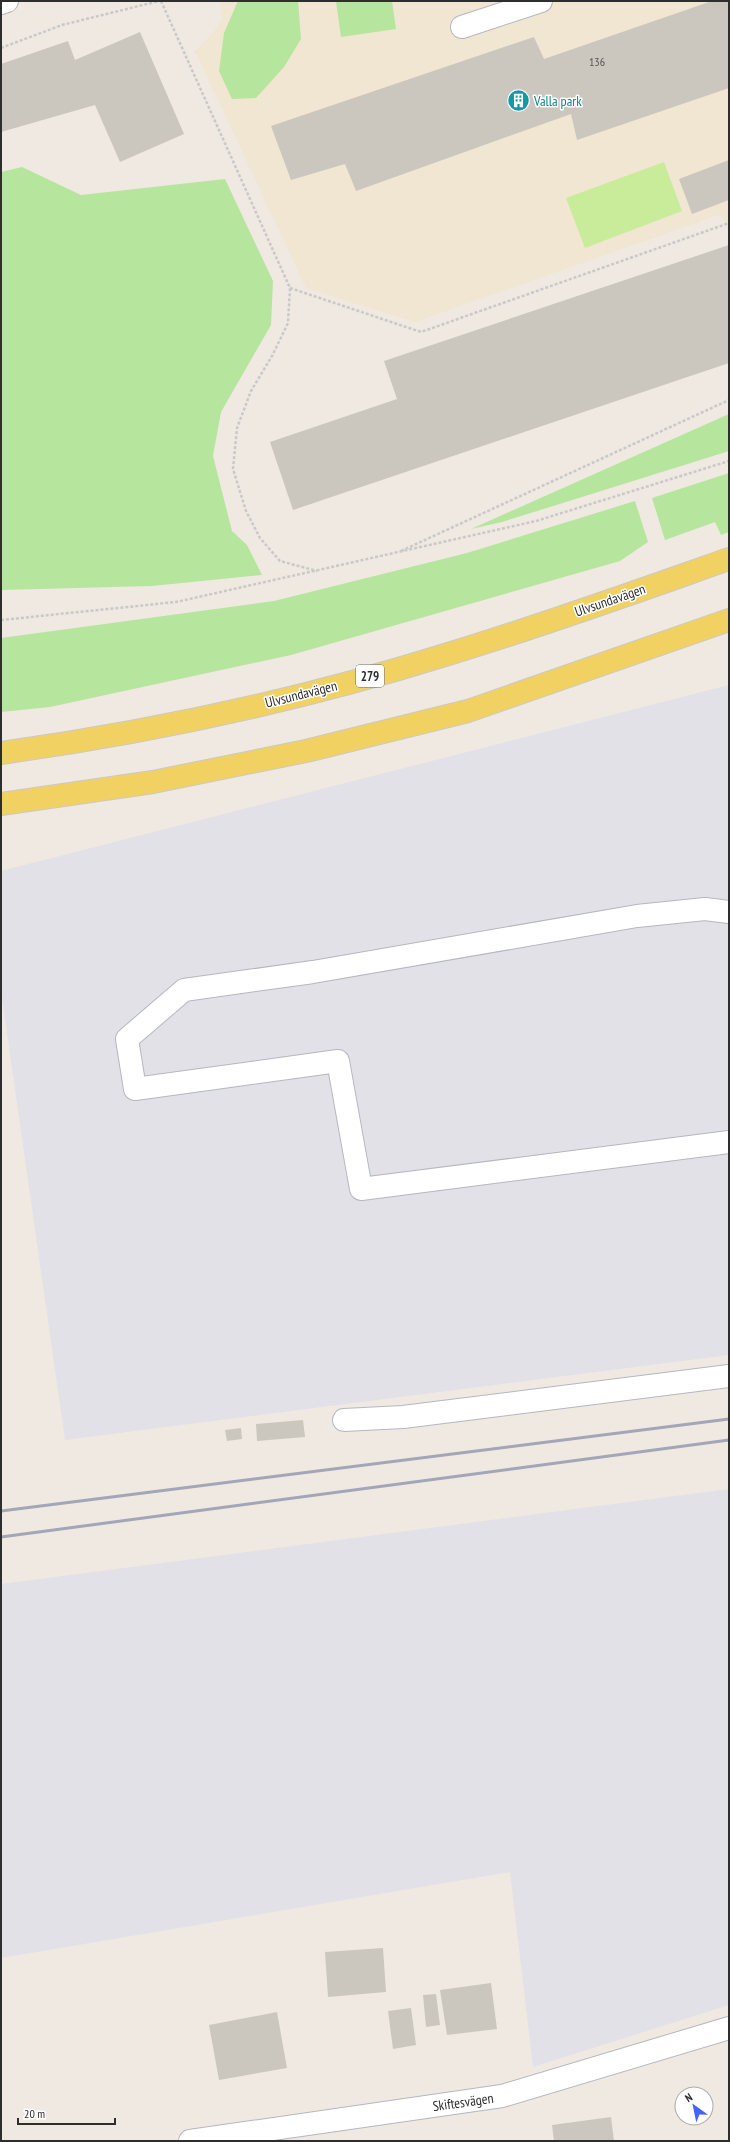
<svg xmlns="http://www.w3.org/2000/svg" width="730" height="2142" font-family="'PT Sans Narrow',sans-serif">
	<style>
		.industrial { fill: #e3e1e8 }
		.education { fill: #f0e6d1 }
		.green { fill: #b6e59e }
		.pitch { fill: #c9ec9a }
		.building { fill: #cbc7bf }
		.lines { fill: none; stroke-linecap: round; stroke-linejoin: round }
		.minor-casing { stroke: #b4b7c1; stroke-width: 24 }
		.major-casing { stroke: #c9c9c9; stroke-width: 24 }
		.path { stroke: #c9c9c9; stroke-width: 2.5; stroke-dasharray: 3 2; stroke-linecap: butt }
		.minor { stroke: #fff; stroke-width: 22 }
		.major { stroke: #f2d163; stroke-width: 22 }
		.rail { stroke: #a3a6b8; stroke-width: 3 }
		.labels { text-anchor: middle; stroke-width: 3; stroke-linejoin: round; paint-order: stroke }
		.number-label { font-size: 12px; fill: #555452 }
		.shield { fill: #fff; stroke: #6d6d6d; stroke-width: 1 }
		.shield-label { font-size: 13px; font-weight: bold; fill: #2e2e2e }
		.culture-label { font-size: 14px; fill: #0d838f; stroke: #fff; text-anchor: start }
		.street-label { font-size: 14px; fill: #2e2e2e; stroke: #fff }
	</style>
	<rect width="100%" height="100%" fill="#efe9e1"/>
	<path class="industrial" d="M729 685V1355L65 1440 1 991V871Z
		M729 1489V2005L533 2067 510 1872 1 1958V1584Z"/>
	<path class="education" d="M220 1H729V233L721 214 415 322 306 288 195 51 214 32 222 19Z"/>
	<path class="green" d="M238 1H298L301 39 284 67 256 98 232 99 219 71 224 33Z
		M336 1H392L396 29 341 37Z
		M22 167 81 195 225 179 273 281 271 325 221 412 213 456 232 531 247 545 262 575 152 586 1 590V172Z
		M729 414V451L502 522 471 529Z
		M729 473V532L721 535 715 522 665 540 652 498Z
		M635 501 648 542 620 561 291 655 50 707 1 712V638L274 601 467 553Z"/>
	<path class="pitch" d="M664 162 682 211 585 248 566 198Z"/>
	<path class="building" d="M712 1H729V88L577 140 571 114 356 191 345 164 291 180 271 126 534 37 544 59Z
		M140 32 184 134 120 162 95 105 1 132V64L68 41 75 60Z
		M729 160V200L692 214 679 179Z
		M729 245V363L293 510 270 442 397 399 384 361Z
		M303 1420 305 1437 257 1441 256 1424Z
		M241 1428 242 1439 227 1441 225 1430Z
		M383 1948 386 1992 328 1997 325 1952Z
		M491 1983 497 2029 447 2035 440 1990Z
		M436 1994 440 2025 426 2027 423 1995Z
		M411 2008 416 2045 393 2049 388 2011Z
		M277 2012 287 2068 219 2080 209 2025Z
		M611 2117 614 2141H554L552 2125Z"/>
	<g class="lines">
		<defs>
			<path id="minor" d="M1 3 7 1
				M462 27 541 1
				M729 912 705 909 637 916 313 972 184 990 127 1039 135 1089 338 1061 361 1189 729 1142
				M344 1420 403 1417 729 1376
				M190 2141 502 2096 729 2028"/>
			<path id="major" d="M1 753C151 732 301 700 445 655 541 626 635 592 729 559
				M1 804 153 782 306 751 468 711 729 620"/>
		</defs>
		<use href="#minor" class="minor-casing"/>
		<use href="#major" class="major-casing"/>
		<path class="path" d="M161 1 290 288 288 323 272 356 251 391 237 428 233 469 246 511 260 538 280 561 317 571
			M1 48 62 25 159 1
			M290 288 421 332 729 223
			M401 551 729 400
			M1 620 176 602 536 521 729 461"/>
		<use href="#minor" class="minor"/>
		<use href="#major" class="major"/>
		<path class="rail" d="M1 1511 729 1419
			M1 1537 729 1440"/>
	</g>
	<defs>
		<symbol id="building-disc" viewBox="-11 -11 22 22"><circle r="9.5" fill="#0f9aa8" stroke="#fff"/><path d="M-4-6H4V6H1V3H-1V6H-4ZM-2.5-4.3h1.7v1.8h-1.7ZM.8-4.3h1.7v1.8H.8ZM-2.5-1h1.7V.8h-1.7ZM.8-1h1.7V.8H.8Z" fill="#fff"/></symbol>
	</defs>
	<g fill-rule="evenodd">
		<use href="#building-disc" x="506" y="88" width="25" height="25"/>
	</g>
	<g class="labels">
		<g class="number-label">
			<text x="597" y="66">136</text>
		</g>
		<rect class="shield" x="356" y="665" width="28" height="22" rx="3"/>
		<g class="shield-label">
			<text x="370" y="681">279</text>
		</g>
		<g class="culture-label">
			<text x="534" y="106">Valla park</text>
		</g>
		<g class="street-label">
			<text transform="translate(610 600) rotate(-19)" y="5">Ulvsundavägen</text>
			<text transform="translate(301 694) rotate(-14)" y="5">Ulvsundavägen</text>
			<text transform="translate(463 2102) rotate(-8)" y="5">Skiftesvägen</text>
		</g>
	</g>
	<rect width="730" height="2142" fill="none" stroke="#2e2e2e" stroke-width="4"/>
	<g transform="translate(694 2106) rotate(327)"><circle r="19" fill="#ffffff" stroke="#ababab"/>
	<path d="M0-3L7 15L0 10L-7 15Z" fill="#4264fb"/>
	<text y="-6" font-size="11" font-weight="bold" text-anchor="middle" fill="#2e2e2e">N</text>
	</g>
	<path d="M18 2118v6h97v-6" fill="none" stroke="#2e2e2e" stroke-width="2"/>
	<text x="24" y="2118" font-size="12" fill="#2e2e2e" stroke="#ffffff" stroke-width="3" paint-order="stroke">20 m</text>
</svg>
